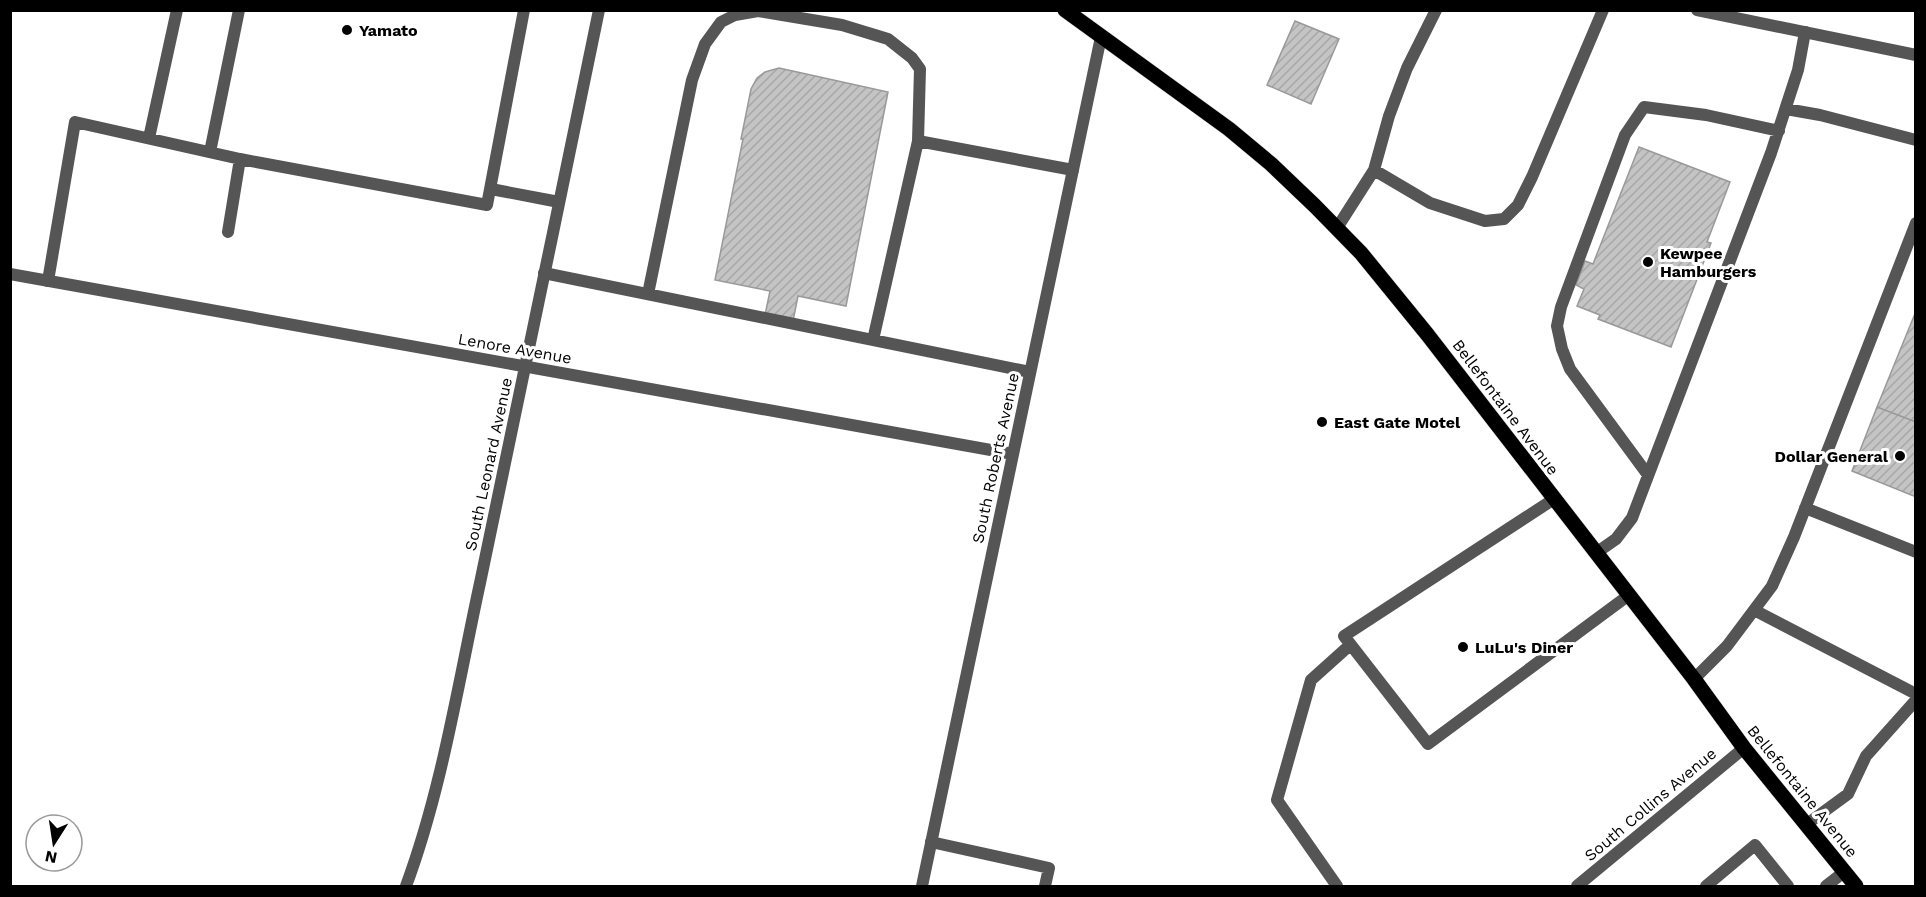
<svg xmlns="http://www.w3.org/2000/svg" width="1926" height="897" font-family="'Work Sans',sans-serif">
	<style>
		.building { fill: url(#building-hatch); stroke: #999; stroke-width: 1.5 }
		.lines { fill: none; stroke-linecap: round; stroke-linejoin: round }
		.primary-casing { stroke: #dbdbdb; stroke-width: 16 }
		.service { stroke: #555; stroke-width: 12 }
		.minor { stroke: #555; stroke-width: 12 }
		.tertiary { stroke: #555; stroke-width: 12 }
		.primary { stroke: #000; stroke-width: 15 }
		.poi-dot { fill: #000; stroke: #fff; stroke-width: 2 }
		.labels { text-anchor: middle; stroke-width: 6; stroke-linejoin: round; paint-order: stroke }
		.poi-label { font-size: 16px; font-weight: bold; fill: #000; stroke: #fff; text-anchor: start }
		.street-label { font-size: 16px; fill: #000; stroke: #fff }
	</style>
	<defs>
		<pattern id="building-hatch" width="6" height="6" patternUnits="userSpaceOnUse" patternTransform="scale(1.5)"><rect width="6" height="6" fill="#c4c4c4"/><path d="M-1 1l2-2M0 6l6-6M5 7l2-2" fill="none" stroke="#a7a7a7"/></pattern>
	</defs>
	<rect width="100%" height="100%" fill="#fff"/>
	<path class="building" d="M1295 21 1339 39 1311 104 1267 85Z
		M779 68 888 92 846 306 798 296 793 321 765 315 770 291 715 280 743 139H741L751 89 757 78 765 72Z
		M1639 147 1730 182 1707 242 1711 243 1671 347 1598 319 1600 315 1577 306 1584 289 1576 285 1585 261 1593 264Z
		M1916 311V422L1877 407Z
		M1877 407 1916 422V497L1852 471Z"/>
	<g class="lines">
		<defs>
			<path id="primary" d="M1065 10 1229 129 1271 164 1315 206 1361 253 1427 334 1694 679 1744 748 1856 886"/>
		</defs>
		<use href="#primary" class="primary-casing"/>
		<path class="service" d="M1786 109 1820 115 1916 140
			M149 138 177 10
			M210 152 239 10
			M240 159 487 205 524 10
			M1374 170 1430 203 1485 221 1504 219 1518 205 1532 177 1603 10
			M491 189 559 202
			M1337 228 1374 170 1389 116 1407 68 1436 10
			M544 273 1030 372
			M48 281 75 122 240 159 228 232
			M648 294 692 80 705 44 721 22 735 15 758 11 842 25 888 39 912 58 920 69 918 141
			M873 340 918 141 1073 170
			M1648 475 1570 369 1562 349 1557 326 1561 307 1625 135 1644 107 1706 115 1779 131
			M1554 499 1344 636 1428 744 1629 595
			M1805 508 1916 552
			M1596 553 1616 539 1632 518 1771 153 1798 70 1805 32
			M1754 610 1916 694
			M1694 679 1727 646 1772 586 1794 537 1916 223
			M1807 824 1848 794 1866 756 1916 700
			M931 842 1049 868 1045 886
			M1337 886 1277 800 1311 680 1350 645
			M1706 886 1755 845 1788 886
			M1826 886 1844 872"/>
		<path class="minor" d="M10 274 1013 454
			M406 886C442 789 458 684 480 583 521 392 559 201 599 10
			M922 886 1101 37
			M1577 886 1744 748"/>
		<path class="tertiary" d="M1697 10 1916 55"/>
		<use href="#primary" class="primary"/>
	</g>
	<g class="poi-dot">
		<circle cx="347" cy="30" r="6"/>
		<circle cx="1648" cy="262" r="6"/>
		<circle cx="1322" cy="422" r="6"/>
		<circle cx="1900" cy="456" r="6"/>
		<circle cx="1463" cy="647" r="6"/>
	</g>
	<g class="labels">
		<g class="poi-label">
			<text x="359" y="36">Yamato</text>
			<text x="1660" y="259">Kewpee<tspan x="1660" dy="18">Hamburgers</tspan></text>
			<text x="1334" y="428">East Gate Motel</text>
			<text x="1888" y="462" text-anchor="end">Dollar General</text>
			<text x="1475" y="653">LuLu's Diner</text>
		</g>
		<g class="street-label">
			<text transform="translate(515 348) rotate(10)" y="6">Lenore Avenue</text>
			<text transform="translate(1506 407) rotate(53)" y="6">Bellefontaine Avenue</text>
			<text transform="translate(995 458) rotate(-78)" y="6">South Roberts Avenue</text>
			<text transform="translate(488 464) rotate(-78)" y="6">South Leonard Avenue</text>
			<text transform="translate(1803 791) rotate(51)" y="6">Bellefontaine Avenue</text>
			<text transform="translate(1650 804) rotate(-40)" y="6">South Collins Avenue</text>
		</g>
	</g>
	<rect width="1926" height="897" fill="none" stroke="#000000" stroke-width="24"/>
	<g transform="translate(54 843) rotate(192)"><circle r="28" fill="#ffffff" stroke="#999999" stroke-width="1.5"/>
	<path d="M0-4.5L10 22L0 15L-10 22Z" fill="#000000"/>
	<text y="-9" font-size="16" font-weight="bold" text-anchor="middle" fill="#000000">N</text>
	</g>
</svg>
